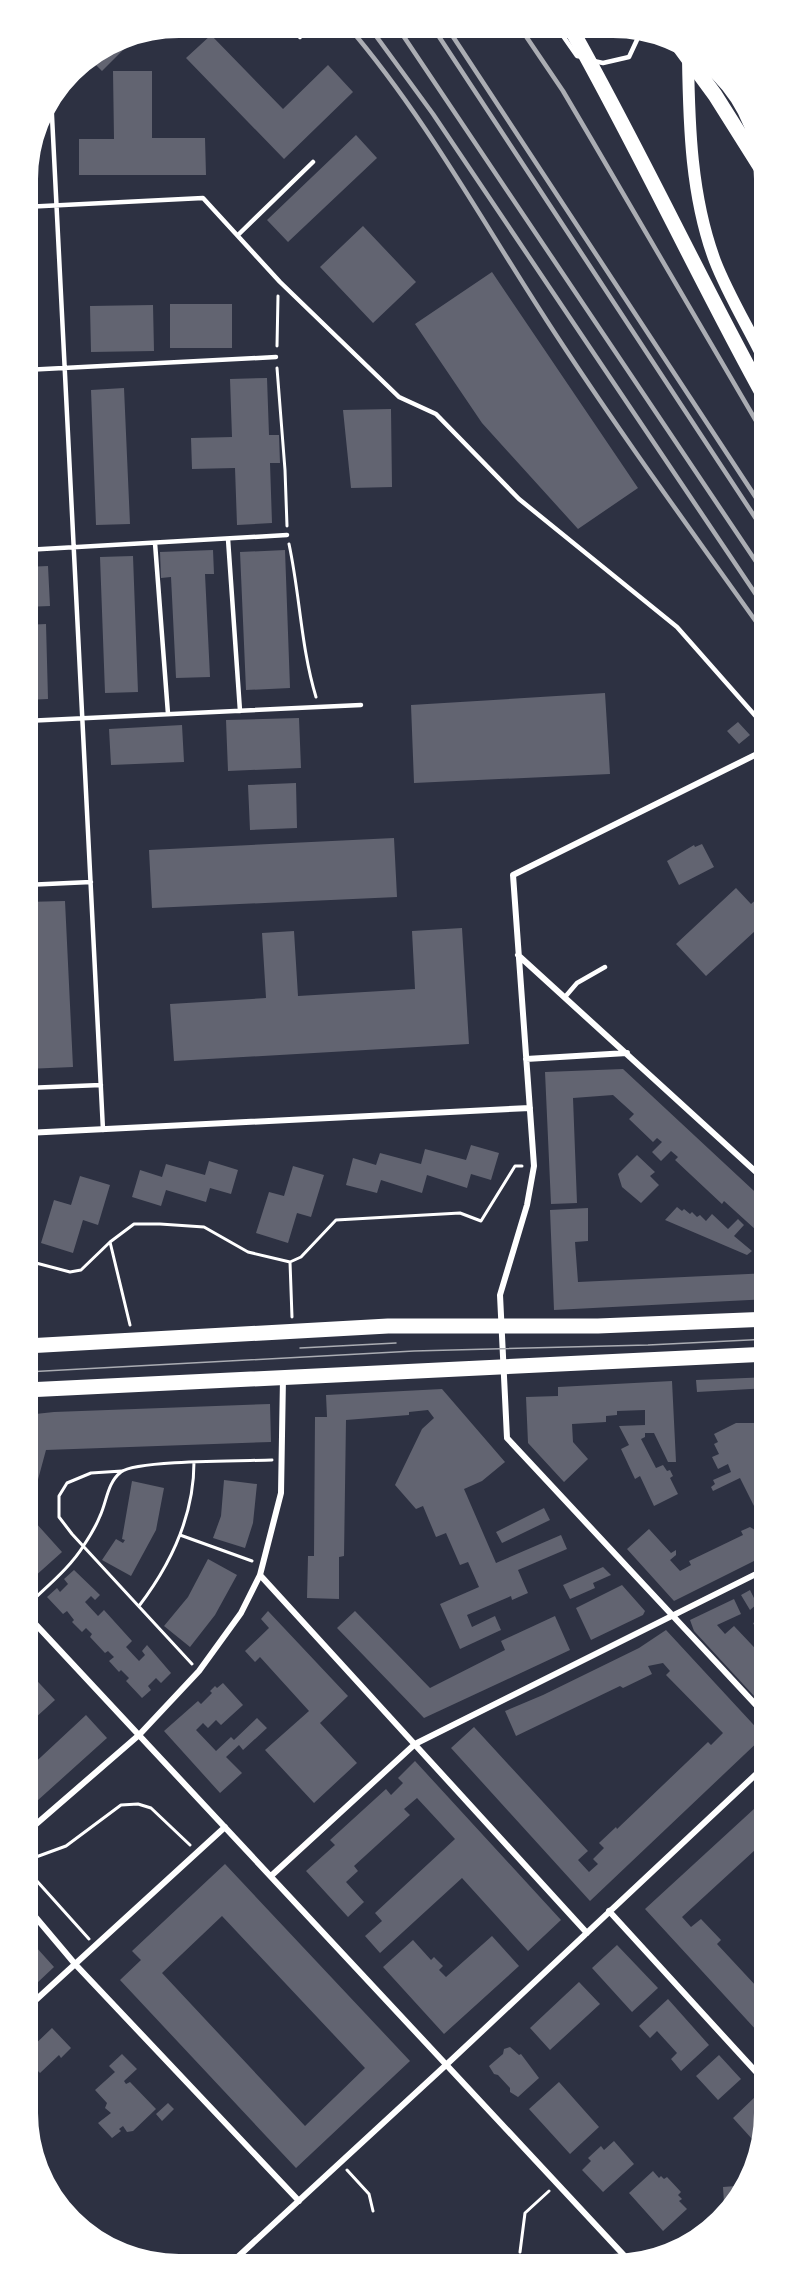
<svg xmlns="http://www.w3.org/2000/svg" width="793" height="2292" font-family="Commissioner,sans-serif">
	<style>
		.building { fill: #626471; fill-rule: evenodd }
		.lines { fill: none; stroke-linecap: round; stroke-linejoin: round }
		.path { stroke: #fff; stroke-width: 3 }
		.service { stroke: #fff; stroke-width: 4.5 }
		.minor { stroke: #fff; stroke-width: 6 }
		.secondary { stroke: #fff; stroke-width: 12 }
		.primary { stroke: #fff; stroke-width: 15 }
		.trunk { stroke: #fff; stroke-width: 15 }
		.tram { stroke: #abadb3; stroke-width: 1.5 }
		.rail { stroke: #abadb3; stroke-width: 4.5 }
		.rim { fill: none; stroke: #fff; stroke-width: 8 }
	</style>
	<rect width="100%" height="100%" fill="#2d3142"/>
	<path class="building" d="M211 35 283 109 328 65 353 92 284 159 186 58Z
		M118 37 127 46 102 71 87 56Z
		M113 71H152V138H205L206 175H79V139H114Z
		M356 135 377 158 288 242 267 220Z
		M363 226 416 282 373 323 320 267Z
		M492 272 638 488 578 529 482 423 415 324Z
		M170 304H232V348H170Z
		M153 305 154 351 91 352 90 306Z
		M267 378 269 435H279L280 463H270L272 523 237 525 235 468 192 469 191 438 232 437 230 379Z
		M124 388 130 524 96 525 91 390Z
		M391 409 392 487 351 488 343 410Z
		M213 550 214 574H205L210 677 176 678 171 577 161 578 160 552Z
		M285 550 290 688 246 690 240 552Z
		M133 556 138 692 105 693 100 557Z
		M48 566 50 606 25 607V567Z
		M46 624 48 699 25 700V625Z
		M605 693 610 774 414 783 411 705Z
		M299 718 301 768 228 771 226 720Z
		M738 722 750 735 739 744 727 731Z
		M182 725 184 762 111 765 109 729Z
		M296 783 297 828 250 830 248 785Z
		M394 838 397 897 152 908 149 850Z
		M702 844 714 867 679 885 667 861 694 845 695 847Z
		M736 888 751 904 767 890V920L706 976 676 944Z
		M65 901 73 1067 26 1069 25 902Z
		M462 928 469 1044 174 1061 170 1004 266 998 262 933 294 931 298 996 415 989 412 931Z
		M623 1069 767 1203V1240L724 1201 722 1204 675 1160 678 1157 671 1151 661 1161 652 1152 662 1142 657 1138 653 1142 629 1119 634 1114 613 1095 573 1098 577 1203 551 1204 545 1072Z
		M471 1145 499 1153 491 1180 471 1174 467 1188 427 1175 422 1193 381 1180 377 1193 346 1185 353 1158 376 1165 380 1153 421 1164 425 1149 466 1160Z
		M637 1155 655 1172 650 1176 659 1185 641 1203 622 1187 618 1174Z
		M209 1161 238 1170 231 1194 210 1188 206 1202 166 1190 161 1206 132 1197 140 1170 162 1177 166 1164 205 1175Z
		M293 1166 324 1175 311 1217 297 1213 288 1243 256 1233 269 1192 284 1196Z
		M80 1176 110 1185 98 1225 83 1220 73 1253 41 1243 54 1200 71 1205Z
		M677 1207 682 1211 684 1209 690 1214 692 1212 697 1217 700 1215 706 1221 712 1214 728 1229 738 1219 744 1225 734 1236 752 1251 747 1255 665 1220Z
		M588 1208V1241L575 1242 578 1282 768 1273V1299L554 1310 550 1210Z
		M768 1377V1388L697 1392 696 1380Z
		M672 1381 676 1462H668L654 1433H645V1437L641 1439 656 1468 663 1465 667 1471 670 1470 673 1476 670 1478 678 1494 654 1506 640 1476 635 1479 621 1449 629 1445 619 1426 645 1425V1410L617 1411V1415L606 1416V1422L572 1424 573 1442 588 1459 564 1482 528 1443 526 1397 558 1396V1387Z
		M442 1389 505 1462 482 1481 464 1489 496 1563 561 1535 567 1549 518 1570 528 1593 512 1600 511 1596 467 1615 472 1627 495 1616 501 1630 460 1649 440 1604 479 1587 468 1562 460 1565 446 1533 436 1537 423 1506 416 1509 395 1485 422 1429 434 1418 428 1410 409 1412V1415L346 1420 344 1556 339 1557V1599L307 1598 308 1556H314L315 1417H327L326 1395Z
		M270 1404 271 1442 46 1450 36 1487 26 1501V1415L54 1412Z
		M755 1419H768V1499L754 1506 740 1478 713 1491 711 1487 715 1484 713 1480 731 1472 728 1464 718 1469 712 1457 719 1454 714 1444 718 1442 714 1434 736 1423H755Z
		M224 1480 257 1484 253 1523 245 1548 213 1538 221 1516Z
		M132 1481 164 1488 156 1530 131 1576 102 1560 116 1539 123 1543 125 1540 122 1539Z
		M544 1508 550 1520 502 1543 496 1532Z
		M26 1512 62 1552 33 1578 26 1570Z
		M764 1525 768 1532V1554L674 1601 627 1549 649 1529 671 1553 676 1550V1555L670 1560 680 1571 691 1565 689 1561 743 1535 741 1531 750 1527 755 1530Z
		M208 1559 237 1575 215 1615 190 1647 164 1626 188 1597Z
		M603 1567 611 1575 593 1583 595 1588 570 1599 563 1585Z
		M74 1570 100 1595 95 1600 91 1596 85 1602 98 1616 104 1610 132 1641 126 1647 139 1661 145 1655 142 1651 147 1645 171 1673 161 1683 156 1678 148 1686 151 1690 142 1698 126 1681 129 1678 121 1670 119 1672 109 1661 114 1657 108 1651 105 1653 90 1637 92 1634 86 1628 82 1632 72 1622 74 1620 67 1611 63 1614 47 1597 57 1588 60 1592 68 1584 64 1579Z
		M622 1585 645 1611 643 1615 591 1640 576 1608Z
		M750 1590 757 1604 750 1610 741 1595Z
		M734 1599 741 1614 717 1625 725 1634 734 1626 768 1662V1668L763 1672 768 1677V1711L694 1631 690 1620Z
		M268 1611 348 1696 320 1723 357 1763 314 1803 265 1750 309 1711 260 1657 255 1662 245 1651 269 1628 261 1619Z
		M355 1611 430 1688 505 1650 501 1641 555 1616 570 1650 424 1718 337 1628Z
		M764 1618 768 1626V1653L753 1623Z
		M666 1630 764 1736 590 1901 451 1748 474 1727 588 1851 578 1860 589 1872 598 1864 593 1859 604 1848 599 1843 616 1827 617 1829 708 1742 711 1745 723 1733 666 1675 670 1671 663 1663 648 1666 652 1674 623 1688 620 1686 516 1736 505 1711 543 1695 639 1648Z
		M26 1669 55 1700 34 1719 26 1711Z
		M223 1683 243 1705 221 1725 216 1720 208 1728 203 1723 196 1730 216 1751 231 1737 234 1740 257 1718 267 1728 243 1750 239 1745 226 1757 242 1773 220 1793 164 1731 198 1701 201 1704 212 1693 210 1691 215 1686 217 1688Z
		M86 1715 107 1738 27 1810V1770Z
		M415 1761 561 1920 528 1951 462 1878 380 1953 365 1936 382 1921 375 1913 455 1839 417 1798 404 1809 410 1815 354 1866 358 1871 346 1882 364 1902 348 1917 306 1871 335 1845 330 1840 386 1789 391 1795 403 1783 398 1778Z
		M768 1796V1838L682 1917 691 1927 701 1919 721 1940 717 1944 769 2000V2044L645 1909Z
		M225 1864 410 2061 296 2168 120 1980 141 1960 132 1951ZM222 1916 365 2068 305 2126 162 1973Z
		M492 1936 519 1966 444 2034 383 1967 413 1940 431 1960 434 1957 443 1966 439 1970 446 1977Z
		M27 1937 54 1967 36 1984 27 1974Z
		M617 1945 658 1988 632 2012 592 1968Z
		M579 1982 600 2004 550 2050 530 2028Z
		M668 1999 709 2045 681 2071 671 2059 677 2053 657 2031 650 2038 639 2026Z
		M52 2028 71 2048 61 2058 59 2055 40 2073 27 2060V2052Z
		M510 2047 519 2055 521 2054 539 2078 518 2097 510 2092V2088L498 2075 494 2074 489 2066 503 2054 504 2049Z
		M122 2054 137 2069 124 2081 126 2084 130 2082 156 2109 133 2131 127 2132 123 2126 119 2129 121 2131 112 2138 98 2123 111 2113 105 2108 107 2103 95 2090 115 2072 109 2066Z
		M719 2055 741 2079 718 2100 696 2076Z
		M559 2082 599 2127 570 2154 529 2109Z
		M756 2096 769 2110V2123L762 2150 733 2118Z
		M168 2103 174 2109 162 2121 156 2114Z
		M614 2141 634 2164 603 2192 582 2170 591 2161 588 2158 601 2146 604 2150Z
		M653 2171 659 2178 661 2176 664 2179 667 2177 681 2192 678 2195 682 2199 679 2201 687 2209 663 2231 629 2193Z
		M749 2185 731 2215 725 2219 723 2187Z"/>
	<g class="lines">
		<path class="path" d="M277 346 278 296
			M277 368 285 470 287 526
			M289 544C300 595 301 648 316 697
			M110 1242 130 1325
			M26 1258 36 1263 70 1272 81 1270 110 1242 134 1224H160L204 1227 248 1252 290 1262 301 1257 336 1220 460 1213 481 1221 515 1166H522
			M290 1262 292 1317
			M122 1471 91 1473 67 1483 59 1496V1517L72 1534 192 1664
			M180 1535 252 1561
			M28 1605C47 1586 70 1568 84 1545 90 1536 96 1526 100 1516 107 1501 107 1483 121 1472 136 1460 247 1461 272 1460
			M139 1606C171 1564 194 1516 194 1462
			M27 1845 36 1857
			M89 1939 36 1880 34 1871 36 1857 66 1846 121 1805 138 1804 151 1808 190 1845
			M347 2170 369 2194 373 2211
			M520 2252 525 2213 549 2191"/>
		<path class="service" d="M288 25 300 37
			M556 26 577 56 583 57
			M594 61 603 63 629 57 643 27
			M735 91 737 103 760 137
			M51 96 103 1130
			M24 207 203 198 280 282 399 397 436 414 519 499 677 627 767 729
			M238 235 313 162
			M25 370 276 357
			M228 539 240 711
			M155 543 168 714
			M25 550 287 535
			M25 721 361 705
			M25 885 91 882
			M565 997 577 983 605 967
			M26 1088 101 1085"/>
		<path class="minor" d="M767 749 513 875 534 1166 527 1205 500 1295 507 1438 768 1718
			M518 955 767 1182
			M526 1059 627 1053
			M26 1133 530 1108
			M260 1575 587 1933
			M26 1614 633 2265
			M27 1832 139 1735 199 1671 241 1613 260 1575 281 1493 283 1378
			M271 1876 415 1744 768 1568
			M27 1907 75 1964 299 2201
			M609 1911 769 2086
			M27 2008 225 1827
			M229 2265 446 2065 768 1763
			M427 2265 670 2255"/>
		<path class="secondary" d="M688 58C689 126 691 197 715 261 729 297 750 330 766 364"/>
		<path class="primary" d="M26 1346 388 1326H598L768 1319
			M26 1390 768 1354"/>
		<path class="trunk" d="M570 27C639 149 698 277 766 400
			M679 46 715 95 766 176"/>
		<path class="tram" d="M300 1348 396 1343
			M26 1372 414 1351 648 1345 768 1339"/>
		<path class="rail" d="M347 25C425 116 482 221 547 321 617 429 693 533 767 637
			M368 25 433 114 767 611
			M396 25 767 578
			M432 26 766 534
			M446 26 766 513
			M519 26 563 91 593 142 766 438"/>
	</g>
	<path d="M0 0H793V2292H0ZM179 34H613A145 145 0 0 1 758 179V2113A145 145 0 0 1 613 2258H179A145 145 0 0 1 34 2113V179A145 145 0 0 1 179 34Z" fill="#fff" fill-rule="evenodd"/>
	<path class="rim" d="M179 34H613A145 145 0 0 1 758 179V2113A145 145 0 0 1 613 2258H179A145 145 0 0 1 34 2113V179A145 145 0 0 1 179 34Z"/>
</svg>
